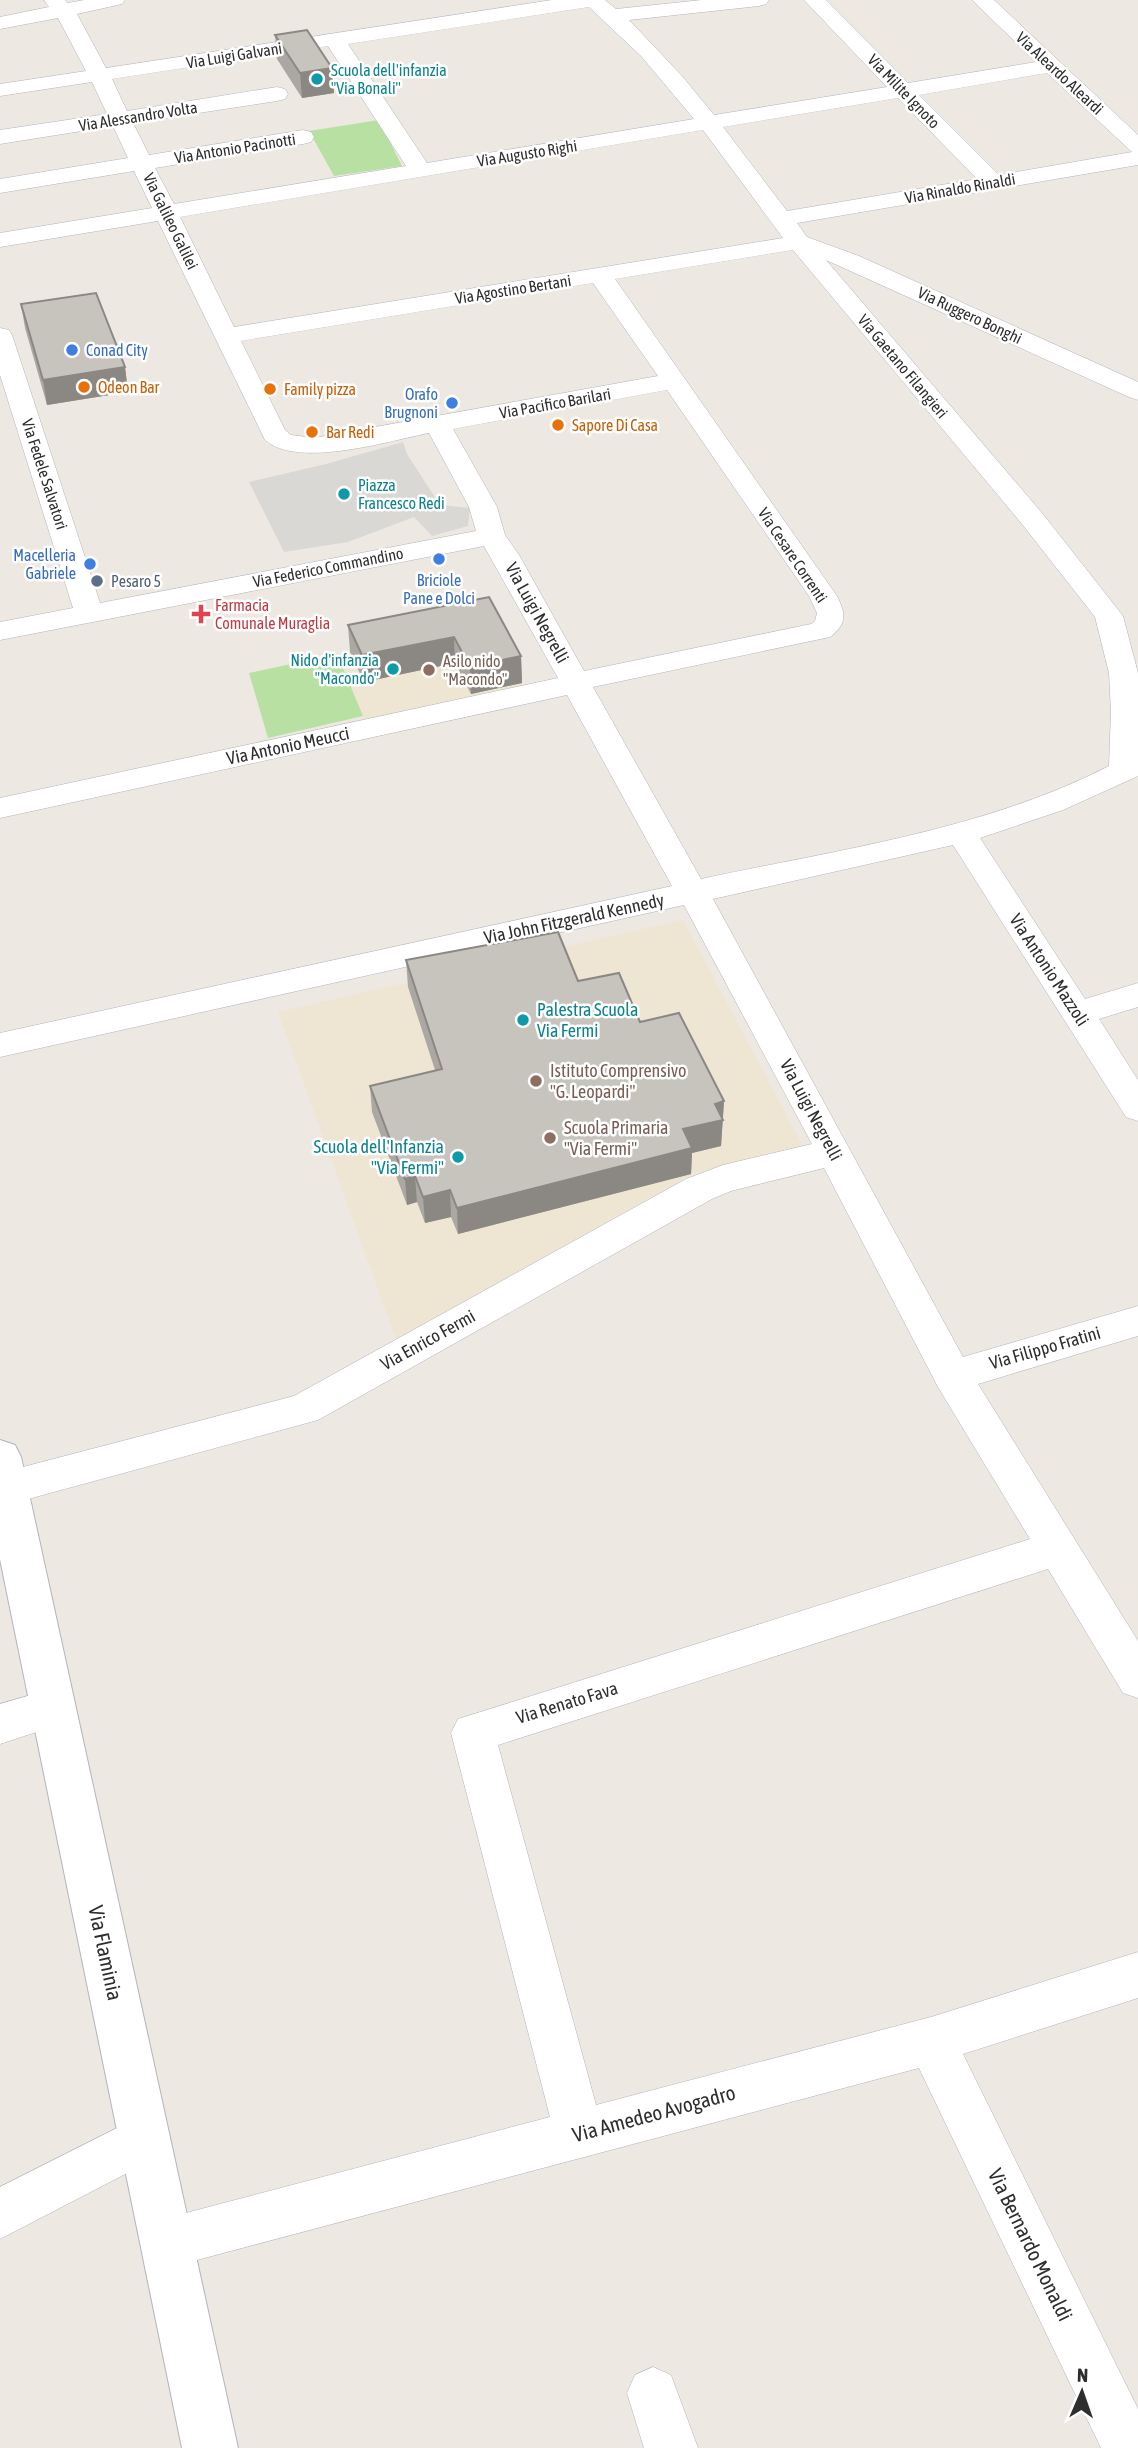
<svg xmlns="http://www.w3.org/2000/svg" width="1138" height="2448" font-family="'Asap Condensed',sans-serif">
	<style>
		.education { fill: #eee5d3 }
		.green { fill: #b8e0a2 }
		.plaza { fill: #dad8d4 }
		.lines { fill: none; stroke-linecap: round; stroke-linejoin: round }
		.street-casing { stroke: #b2b4bd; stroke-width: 1 }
		.secondary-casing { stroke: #b2b4bd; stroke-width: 2 }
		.street { fill: #fff; fill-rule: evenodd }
		.secondary { fill: #fff; fill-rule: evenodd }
		.wall { fill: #aba8a3 }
		.shaded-wall { fill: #8b8884 }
		.building { fill: #c7c3bd; stroke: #8b8884; stroke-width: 2 }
		.culture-dot { fill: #0f9aa8; stroke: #fff; stroke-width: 2.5 }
		.shop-dot { fill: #3f7fe0; stroke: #fff; stroke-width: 2.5 }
		.food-dot { fill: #e8710a; stroke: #fff; stroke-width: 2.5 }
		.service-dot { fill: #5c6f8a; stroke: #fff; stroke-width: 2.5 }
		.health-dot { fill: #e0444e; stroke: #fff; stroke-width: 2.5 }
		.education-dot { fill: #8d6e63; stroke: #fff; stroke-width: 2.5 }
		.labels { text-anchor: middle; stroke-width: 5; stroke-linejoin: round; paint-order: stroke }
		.far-street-label { font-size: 16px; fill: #2e2e2e; stroke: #fff }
		.far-culture-label { font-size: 16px; fill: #0d838f; stroke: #fff; text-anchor: start }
		.far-shop-label { font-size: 16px; fill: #366cbe; stroke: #fff; text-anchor: end }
		.far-food-label { font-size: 16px; fill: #c56008; stroke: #fff; text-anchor: start }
		.far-service-label { font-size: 16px; fill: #4e5e75; stroke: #fff; text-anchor: start }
		.far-health-label { font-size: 16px; fill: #be3a42; stroke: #fff; text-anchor: start }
		.far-education-label { font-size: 16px; fill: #785e54; stroke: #fff; text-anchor: start }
		.street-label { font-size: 18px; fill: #2e2e2e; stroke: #fff }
		.culture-label { font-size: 18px; fill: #0d838f; stroke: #fff; text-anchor: start }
		.education-label { font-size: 18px; fill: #785e54; stroke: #fff; text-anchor: start }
		.near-street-label { font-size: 21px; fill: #2e2e2e; stroke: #fff }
	</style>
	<rect width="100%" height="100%" fill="#eee8e2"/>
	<path class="education" d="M489 623 524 686 365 722 337 654Z
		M683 920 805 1150 695 1173 396 1339 278 1012Z"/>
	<path class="green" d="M379 120 402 166 334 176 309 131Z
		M337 654 363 716 268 738 249 673Z"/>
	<path class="plaza" d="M403 442 407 454 440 505 470 508 468 526 432 536 414 517 348 542 284 552 249 482 326 464Z"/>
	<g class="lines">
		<defs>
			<path id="street" d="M44 0H65L68 3 84 0H125L122 4 77 14 106 68 552 0H605L616 9 702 0H769L766 4 759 6 629 20 682 76 714 115 887 87 804 0H826L908 83 1036 62 972 0H994L1138 135V165L797 223 807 237 859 256 1138 382V400L1129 397 826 260 1042 513 1123 616 1138 673V776L1063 810 980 838 1085 999 1138 983V1007L1099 1019 1138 1080V1121L1126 1117 953 845 713 899 963 1357 1138 1306V1336L978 1384 1138 1641V1698L1123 1693 1048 1569 498 1745 596 2105 931 2017 1138 1952V1998L963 2054 1138 2409V2448H1101L919 2068 167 2268 149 2261 142 2243 149 2225 167 2218 550 2117 451 1733 458 1719 1030 1539 938 1387 824 1168 731 1191 712 1199 318 1420 6 1505 0 1503V1473L294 1396 686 1179 723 1165 812 1144 684 905 0 1057V1033L672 886 567 695 0 818V798L558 678 484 546 0 640V622L73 608 0 375V328L9 330 12 335 100 603 476 531 469 507 429 433C388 441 298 469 265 440L158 221 0 247V233L152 208 134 171 0 193V179L128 158 113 126 0 144V130L107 114 92 82 0 96V84L86 71 58 18 0 29V17L49 7ZM589 7 641 56 694 119 427 163 348 44ZM328 46 406 166 174 204 155 168 303 144 311 142 314 137 311 132 303 130 149 155 133 123 277 101 285 99 288 94 285 89 277 87 127 111 112 79ZM1047 73 1132 152 999 175 919 95ZM898 98 977 179 787 211 723 127ZM703 130 783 238 234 327 180 217ZM793 250 1022 524 1095 617 1109 673 1111 712 1109 766C985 830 836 850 701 879L593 687 830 637C847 624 846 614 837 596L615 279ZM593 283 658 376 314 438 291 435 285 430 241 341ZM667 390 809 596 817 613 815 621 811 624 584 671 519 555 505 535 497 507 453 429Z
				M52 1689 67 1694 74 1708 67 1722 0 1744V1704Z
				M145 2114 162 2121 169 2138 162 2155 0 2239V2187Z
				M653 2367 671 2375 698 2448H644L627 2393 635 2375Z"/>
			<path id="secondary" d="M0 1440 15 1445 21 1457 238 2448H182L0 1559Z"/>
		</defs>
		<use href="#street" class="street-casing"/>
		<use href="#secondary" class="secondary-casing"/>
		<use href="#street" class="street"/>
		<use href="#secondary" class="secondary"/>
	</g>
	<path class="wall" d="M275 35 332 68 334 93 302 98 277 59Z
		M21 304 125 367 128 392 47 405 25 328Z
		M489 597 521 656 522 683 471 694 455 663 364 682 350 652 348 625Z
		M406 960 578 981 640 1022 724 1101 721 1146 692 1153 691 1174 458 1234 451 1217 425 1223 417 1202 407 1205 372 1112 370 1086 435 1070 408 987Z"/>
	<path class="shaded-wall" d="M332 68 334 93 302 98 300 73Z
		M125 367 128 392 47 405 43 380Z
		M454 637 455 663 364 682 362 655Z
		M521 656 522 683 471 694 470 667Z
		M724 1101 721 1146 692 1153 691 1174 458 1234 457 1208 715 1104Z
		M415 1176 417 1202 407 1205 405 1179Z
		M450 1190 451 1217 425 1223 423 1197Z"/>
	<path class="building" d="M307 30 332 68 300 73 275 35Z
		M96 293 125 367 43 380 21 304Z
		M489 597 521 656 470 667 454 637 362 655 348 625Z
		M558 932 578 981 619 973 640 1022 679 1013 724 1101 715 1104 723 1120 683 1129 692 1148 457 1208 450 1190 423 1197 415 1176 405 1179 370 1086 442 1069 406 960Z"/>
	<g class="culture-dot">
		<circle cx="317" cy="79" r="7"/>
		<circle cx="344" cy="494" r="7"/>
		<circle cx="393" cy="669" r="7"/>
		<circle cx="523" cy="1020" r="7"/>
		<circle cx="458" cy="1157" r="7"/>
	</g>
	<g class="shop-dot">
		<circle cx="72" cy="350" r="7"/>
		<circle cx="452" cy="403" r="7"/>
		<circle cx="439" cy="559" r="7"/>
		<circle cx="90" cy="564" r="7"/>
	</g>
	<g class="food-dot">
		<circle cx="84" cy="387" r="7"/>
		<circle cx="270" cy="389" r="7"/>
		<circle cx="558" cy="425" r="7"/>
		<circle cx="312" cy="432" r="7"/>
	</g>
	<circle class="service-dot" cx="97" cy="581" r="7"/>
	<path class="health-dot" d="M197.5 603.5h7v7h7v7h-7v7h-7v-7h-7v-7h7z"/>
	<g class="education-dot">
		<circle cx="429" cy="670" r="7"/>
		<circle cx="536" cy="1081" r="7"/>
		<circle cx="550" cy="1138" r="7"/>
	</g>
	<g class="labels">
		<g class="far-street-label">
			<text transform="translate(234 55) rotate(-9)" y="6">Via Luigi Galvani</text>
			<text transform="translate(1060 73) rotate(43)" y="6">Via Aleardo Aleardi</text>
			<text transform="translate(904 91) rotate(46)" y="6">Via Milite Ignoto</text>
			<text transform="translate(138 116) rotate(-9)" y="6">Via Alessandro Volta</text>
			<text transform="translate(235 148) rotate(-9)" y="6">Via Antonio Pacinotti</text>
			<text transform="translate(527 153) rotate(-9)" y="6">Via Augusto Righi</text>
			<text transform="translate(960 188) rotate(-10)" y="6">Via Rinaldo Rinaldi</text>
			<text transform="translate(171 221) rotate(64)" y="6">Via Galileo Galilei</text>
			<text transform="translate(513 289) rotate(-9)" y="6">Via Agostino Bertani</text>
			<text transform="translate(970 315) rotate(25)" y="6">Via Ruggero Bonghi</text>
			<text transform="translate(903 366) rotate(50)" y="6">Via Gaetano Filangieri</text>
			<text transform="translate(555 403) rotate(-10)" y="6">Via Pacifico Barilari</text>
			<text transform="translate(45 474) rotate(72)" y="6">Via Fedele Salvatori</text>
			<text transform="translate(793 555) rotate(56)" y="6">Via Cesare Correnti</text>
			<text transform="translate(328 567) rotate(-11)" y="6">Via Federico Commandino</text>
		</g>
		<g class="far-culture-label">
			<text x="331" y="76">Scuola dell'infanzia<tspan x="331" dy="18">"Via Bonali"</tspan></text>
			<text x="358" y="491">Piazza<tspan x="358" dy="18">Francesco Redi</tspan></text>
			<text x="379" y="666" text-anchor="end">Nido d'infanzia<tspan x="379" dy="18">"Macondo"</tspan></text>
		</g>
		<g class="far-shop-label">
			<text x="86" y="356" text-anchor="start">Conad City</text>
			<text x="438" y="400">Orafo<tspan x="438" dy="18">Brugnoni</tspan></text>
			<text x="76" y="561">Macelleria<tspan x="76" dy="18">Gabriele</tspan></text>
			<text x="439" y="586" text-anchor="middle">Briciole<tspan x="439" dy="18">Pane e Dolci</tspan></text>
		</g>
		<g class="far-food-label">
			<text x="98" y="393">Odeon Bar</text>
			<text x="284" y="395">Family pizza</text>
			<text x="572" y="431">Sapore Di Casa</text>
			<text x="326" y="438">Bar Redi</text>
		</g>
		<g class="far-service-label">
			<text x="111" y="587">Pesaro 5</text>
		</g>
		<g class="far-health-label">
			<text x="215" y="611">Farmacia<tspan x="215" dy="18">Comunale Muraglia</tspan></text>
		</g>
		<g class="far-education-label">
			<text x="443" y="667">Asilo nido<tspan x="443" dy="18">"Macondo"</tspan></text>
		</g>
		<g class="street-label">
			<text transform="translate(537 613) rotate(61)" y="6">Via Luigi Negrelli</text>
			<text transform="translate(288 746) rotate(-12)" y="6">Via Antonio Meucci</text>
			<text transform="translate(574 919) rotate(-12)" y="6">Via John Fitzgerald Kennedy</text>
			<text transform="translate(1049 970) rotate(57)" y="6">Via Antonio Mazzoli</text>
			<text transform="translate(811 1110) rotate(62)" y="6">Via Luigi Negrelli</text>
			<text transform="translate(428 1340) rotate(-29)" y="6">Via Enrico Fermi</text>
			<text transform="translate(1045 1348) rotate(-16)" y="6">Via Filippo Fratini</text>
			<text transform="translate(567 1703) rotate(-17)" y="6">Via Renato Fava</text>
		</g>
		<g class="culture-label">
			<text x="537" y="1016">Palestra Scuola<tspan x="537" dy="21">Via Fermi</tspan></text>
			<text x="444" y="1153" text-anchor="end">Scuola dell'Infanzia<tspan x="444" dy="21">"Via Fermi"</tspan></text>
		</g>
		<g class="education-label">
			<text x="550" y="1077">Istituto Comprensivo<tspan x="550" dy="21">"G. Leopardi"</tspan></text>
			<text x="564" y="1134">Scuola Primaria<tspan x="564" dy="21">"Via Fermi"</tspan></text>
		</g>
		<g class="near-street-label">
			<text transform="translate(105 1953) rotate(78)" y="7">Via Flaminia</text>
			<text transform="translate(654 2114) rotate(-15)" y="7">Via Amedeo Avogadro</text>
			<text transform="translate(1030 2245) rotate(64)" y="7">Via Bernardo Monaldi</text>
		</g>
	</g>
	<g transform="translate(1082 2392) rotate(2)" stroke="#ffffff" stroke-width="5" paint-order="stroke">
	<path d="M0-5L12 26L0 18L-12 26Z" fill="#2e2e2e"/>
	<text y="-10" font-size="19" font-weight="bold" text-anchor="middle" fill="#2e2e2e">N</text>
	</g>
</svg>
